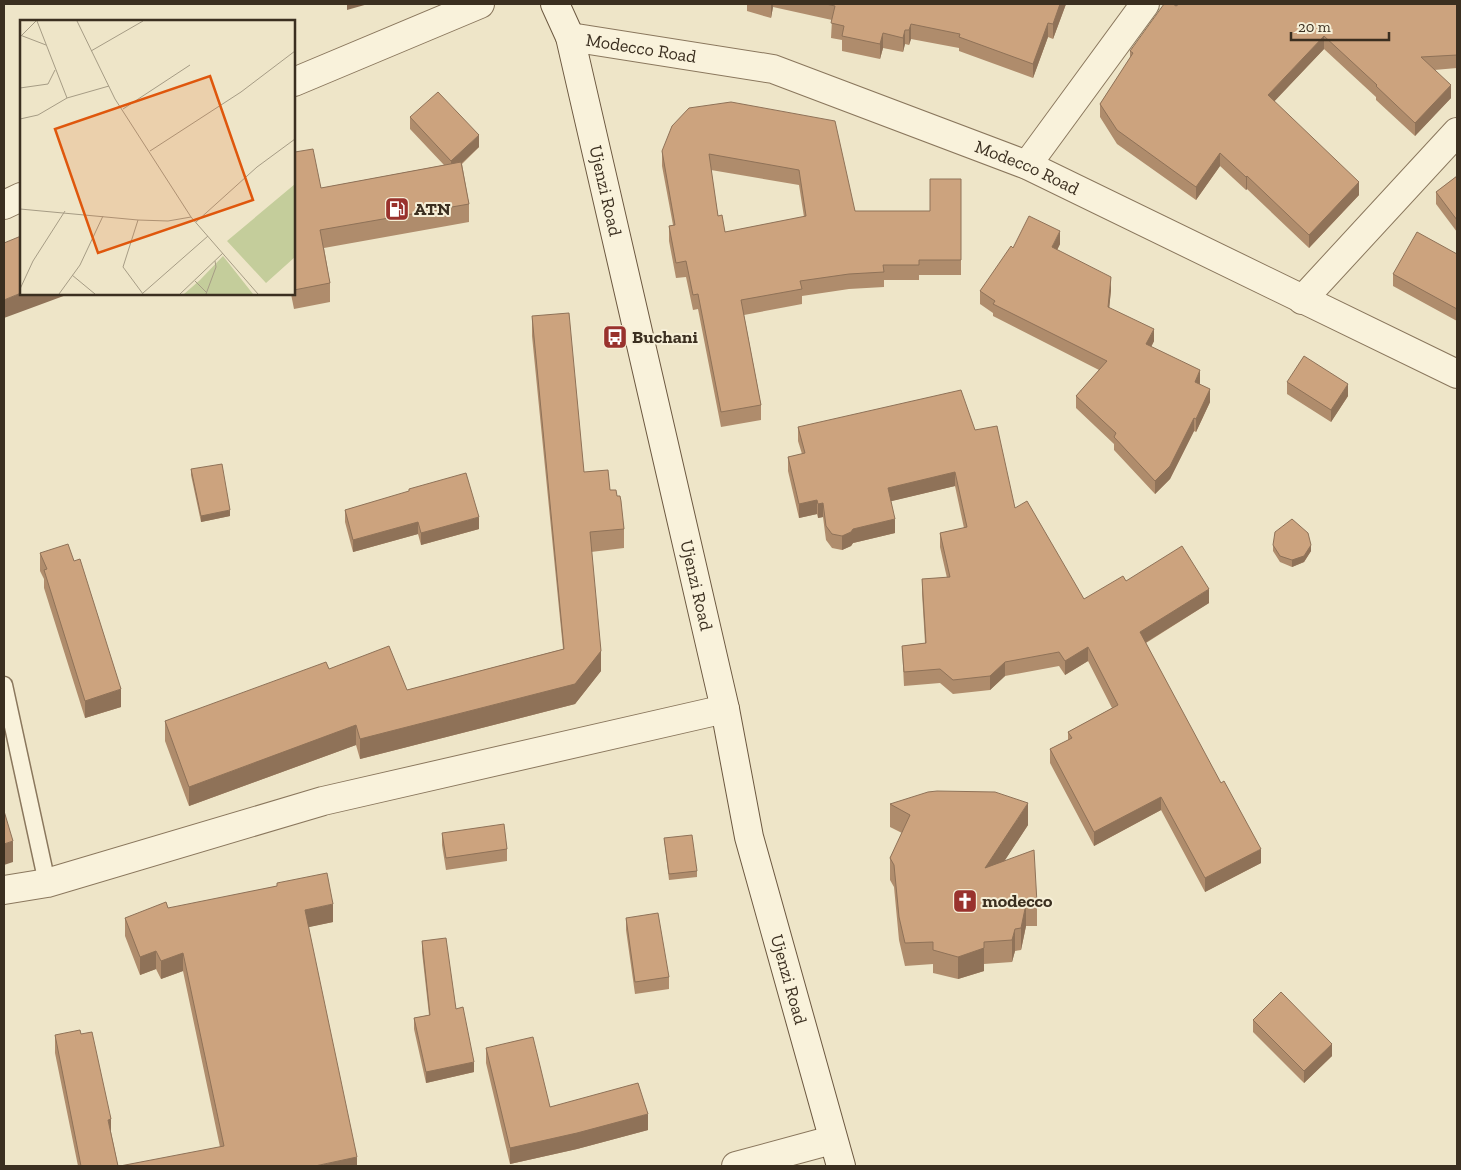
<svg xmlns="http://www.w3.org/2000/svg" width="1461" height="1170" font-family="'Zilla Slab',serif">
	<style>
		.lines { fill: none; stroke-linecap: round; stroke-linejoin: round }
		.lane-casing { stroke: #8a775d; stroke-width: 19 }
		.street-casing { stroke: #8a775d; stroke-width: 30 }
		.secondary-casing { stroke: #6c5840; stroke-width: 30 }
		.lane { stroke: #f9f2db; stroke-width: 16 }
		.street { stroke: #f9f2db; stroke-width: 28 }
		.secondary { stroke: #f9f2db; stroke-width: 28 }
		.wall { fill: #af8c6c; fill-rule: evenodd }
		.shaded-wall { fill: #8f7258 }
		.building { fill: #cca37e; stroke: #8f7258; fill-rule: evenodd }
		.labels { text-anchor: middle; stroke-width: 4; stroke-linejoin: round; paint-order: stroke }
		.street-label { font-size: 18px; fill: #3b2f20; stroke: #f6efd7 }
		.poi-label { font-size: 18px; font-weight: bold; fill: #3b2f20; stroke: #f6efd7; text-anchor: start }
		.inset-road { fill: none; stroke: #a69c85; stroke-width: 1 }
		.view { fill: #df570d; fill-opacity: 0.15; stroke: #df570d; stroke-width: 2.5 }
		.inset-edge { fill: none; stroke: #3b2f20; stroke-width: 2.5 }
	</style>
	<rect width="100%" height="100%" fill="#eee5c8"/>
	<g class="lines">
		<defs>
			<path id="lane" d="M4 685 47 883"/>
			<g id="street">
				<path id="s1" d="M570 37 773 69 1027 165 1457 374"/>
				<path d="M294 82 480 4"/>
				<path d="M1027 165 1145 4"/>
				<path d="M4 205 21 197"/>
				<path d="M1302 300 1457 132"/>
				<path d="M4 890 47 883 323 801 725 709"/>
				<path d="M736 1166 832 1140"/>
			</g>
			<g id="secondary">
				<path id="s2" d="M555 4 570 37 725 709 749 837 841 1166"/>
			</g>
		</defs>
		<use href="#lane" class="lane-casing"/>
		<use href="#street" class="street-casing"/>
		<use href="#secondary" class="secondary-casing"/>
		<use href="#lane" class="lane"/>
		<use href="#street" class="street"/>
		<use href="#secondary" class="secondary"/>
	</g>
	<path class="wall" d="M747 4H1066L1053 39 1048 37 1033 78 959 51V48L911 39 909 45 905 44 903 52 883 48 880 59 842 51V40L831 38 832 20 773 7 771 18 747 11Z
		M1457 4V68L1434 70 1451 98 1415 136 1376 100V97L1324 49 1274 101 1359 195 1309 248 1247 189 1246 190 1220 166 1196 200 1117 144 1100 117V104L1130 58V51L1176 6Z
		M731 102 855 211H930L961 179V275H919V280H884V287L849 289 802 296V304L744 315 761 405V420L721 427 698 309 693 310 686 277 676 278 669 241V226L673 225 662 166V151ZM711 170 799 185 804 217 725 232 718 216Z
		M410 117 479 147 462 164 469 204V222L324 248 330 283V302L294 309 291 294H294V148L295 152 321 188 444 165 410 129Z
		M1457 176V232L1436 204V192Z
		M1060 244 1057 250 1111 290 1109 308 1154 341 1151 347 1200 383V384L1210 402 1196 432 1194 431 1170 479 1155 494 1114 450V444L1076 408V396L1099 370 993 316V313L980 304V291L1013 248Z
		M1457 254V321L1393 286V274Z
		M532 316 584 472 610 490 617 496 624 529V548L591 552 601 671 575 704 360 759 356 745 189 806 165 741V721L329 669 407 690 563 649 532 336Z
		M1287 382 1348 396 1331 422 1287 394Z
		M798 427 975 430 1015 508 1084 599 1126 581 1209 603 1146 643 1261 863 1205 892 1161 810 1094 846 1050 763V749L1068 740V732L1112 708 1088 661 1065 675 1059 666 1005 676 990 690 953 694 940 683 904 686 902 646 925 643 922 593V579L947 578 940 547V533L964 528 955 486 891 501 895 533 853 543 851 546 842 550 832 548 826 540 823 517 818 518 817 514 799 518 788 471V457L802 454 798 441Z
		M191 469 230 516 201 522 191 475Z
		M409 489 479 529 421 545 418 534 353 552 345 522V510L409 492Z
		M1273 545 1311 551 1304 562 1292 567 1280 562 1273 551Z
		M40 553 121 707 85 718 44 588V579L40 571Z
		M890 804 1028 825 1004 861 1037 903V926H1026L1021 950 1015 951 1012 962 984 964V971L958 979 933 973V964L905 966 899 940 894 887 890 880V858L902 833 890 827Z
		M442 833 507 849V861L446 870 442 845Z
		M664 838 697 871V877L669 880Z
		M277 883 333 922 308 927 357 1166 220 1147 183 971 161 979 156 969 140 975 125 936V918L277 886Z
		M626 918 669 977V989L635 994 626 930Z
		M422 941 456 1009 474 1072 426 1083 414 1029V1018L429 1015 422 952Z
		M1253 1020 1332 1056 1304 1083 1253 1032Z
		M81 1034 111 1132 118 1166H78L55 1053V1035Z
		M486 1048 550 1107 648 1130 577 1149 510 1164 486 1063Z"/>
	<path class="shaded-wall" d="M347 4H368L347 10Z
		M771 4H773V7L771 18Z
		M1060 4H1066L1053 39V24Z
		M1048 23V37L1033 78V64Z
		M911 24V39L909 45V30Z
		M905 30V44L903 52V38Z
		M883 33V48L880 59V44Z
		M1324 36V49L1268 108V95Z
		M1451 85V98L1415 136V123Z
		M479 135V147L451 173V161Z
		M1220 153V166L1196 200V187Z
		M1247 176V189L1246 190V177Z
		M1359 182V195L1309 248V235Z
		M1060 231V244L1052 260V247Z
		M1111 277V290L1108 320V307Z
		M21 293V294H69L4 318V300Z
		M1154 329V341L1146 357V344Z
		M1200 370V383L1195 394V382Z
		M1348 384V396L1331 422V410Z
		M1210 389V402L1196 432V419Z
		M1194 418V431L1170 479 1155 494V481Z
		M955 472V486L888 502V488Z
		M817 500V514L799 518V504Z
		M823 503V517L818 518V504Z
		M230 510V516L201 522V516Z
		M479 517V529L421 545V533Z
		M895 519V533L853 543 851 546 842 550V536L853 529Z
		M418 522V534L353 552V540Z
		M1311 545V551L1304 562 1292 567V560Z
		M1209 589V603L1140 646V632Z
		M1088 647V661L1065 675V661Z
		M601 651V671L575 704 360 759V739Z
		M1005 662V676L990 690V676Z
		M121 689V707L85 718V701Z
		M356 725V745L189 806V787Z
		M1161 797V810L1094 846V832Z
		M1028 803V825L985 891V868Z
		M13 841V862L4 865V844Z
		M1261 849V863L1205 892V878Z
		M333 904V922L305 928V910Z
		M1026 904V926L1021 950V928Z
		M1015 929V951L1012 962V940Z
		M984 948V971L958 979V957Z
		M156 951V969L140 975V957Z
		M183 953V971L161 979V961Z
		M1332 1044V1056L1304 1083V1071Z
		M474 1062V1072L426 1083V1072Z
		M648 1114V1130L577 1149 510 1164V1148Z
		M111 1119V1137L108 1120Z
		M357 1157V1166H315Z"/>
	<path class="building" d="M826 4H1060L1053 24 1048 23 1033 64 959 37 960 34 911 24 909 30H905L903 38 883 33 880 44 842 36 844 26 831 23 835 6Z
		M1164 4H1173L1176 6 1179 4H1457V55L1421 57 1451 85 1415 123 1376 86 1377 85 1324 36 1268 95 1359 182 1309 235 1247 176 1246 177 1220 153 1196 187 1117 130 1100 104 1133 53 1130 51Z
		M438 92 479 135 451 161 410 117Z
		M731 102 835 121 855 211H930V179H961V260H919V265H883L884 272 849 274 800 281 802 289 741 300 761 405 721 412 698 294 693 295 686 261 676 263 669 226 675 225 662 151 672 126 689 108ZM709 154 799 170 806 216 725 232 722 215 718 216Z
		M294 148 295 152 313 149 321 188 461 162 469 204 320 230 330 283 294 290Z
		M1457 176V220L1436 192Z
		M1029 216 1060 231 1052 247 1111 277 1108 307 1154 329 1146 344 1200 370 1195 382 1210 389 1196 419 1194 418 1170 466 1155 481 1114 437 1116 433 1076 396 1107 361 993 304 995 301 980 291 1011 246 1013 248Z
		M1417 232 1457 254V309L1393 274Z
		M21 236V293L4 300V243Z
		M569 313 584 472 608 470 610 490H616L617 496H620L621 501 624 529 590 532 601 651 575 684 360 739 356 725 189 787 165 721 326 662 329 669 389 646 407 690 564 649 532 316Z
		M1304 356 1348 384 1331 410 1287 382Z
		M961 390 975 430 997 426 1015 508 1027 501 1084 599 1123 576 1126 581 1182 546 1209 589 1140 632 1221 783 1224 781 1261 849 1205 878 1161 797 1094 832 1050 749 1072 738 1068 732 1118 705 1088 647 1065 661 1059 652 1005 662 990 676 953 680 940 669 904 672 902 646 926 643 922 579 950 577 940 533 967 527 955 472 888 488 895 519 853 529 851 532 842 536 832 534 826 526 823 503 818 504 817 500 799 504 788 457 805 453 798 427Z
		M222 464 230 510 201 516 191 469Z
		M466 473 479 517 421 533 418 522 353 540 345 510 409 491V489Z
		M1292 519 1308 533 1311 545 1304 556 1292 560 1280 556 1273 545 1275 532Z
		M68 544 74 561 80 559 121 689 85 701 44 570 47 569 40 553Z
		M937 791 995 792 1028 803 985 868 1034 850 1037 903 1026 904 1021 928 1015 929 1012 940 984 942V948L958 957 933 950V942L905 943 899 917 894 865 890 858 910 815 890 804 928 792Z
		M4 811 13 841 4 844Z
		M504 824 507 849 446 858 442 833Z
		M692 835 697 871 669 874 664 838Z
		M327 873 333 904 305 910 357 1157 315 1166H120L224 1146 183 953 161 961 156 951 140 957 125 918 166 902 168 908 277 886V883Z
		M658 913 669 977 635 982 626 918Z
		M446 938 456 1009 463 1007 474 1062 426 1072 414 1018 430 1015 422 941Z
		M1281 992 1332 1044 1304 1071 1253 1020Z
		M80 1030 81 1034 92 1032 111 1119 108 1120 118 1166H81L55 1035Z
		M533 1037 550 1107 638 1083 648 1114 577 1133 510 1148 486 1048Z"/>
	<defs>
		<symbol id="fuel-square" viewBox="-11 -11 22 22"><rect x="-9" y="-9" width="18" height="18" rx="4" fill="#99322d" stroke="#f6efd7"/><path d="M-5.5-6h7V0h2V4h1.3V-2.5L3-4.5l.8-.8L6-3V5H2.5V1h-1V6h-7ZM-4.2-4.7v3.2H.2V-4.7Z" fill="#fff"/></symbol>
		<symbol id="bus-square" viewBox="-11 -11 22 22"><rect x="-9" y="-9" width="18" height="18" rx="4" fill="#99322d" stroke="#f6efd7"/><path d="M-5-6H5V4H4V6H2V4H-2V6H-4V4H-5ZM-3.5-4V0h7V-4ZM-3.5 1.2v1.5H-2V1.2ZM2 1.2v1.5H3.5V1.2Z" fill="#fff"/></symbol>
		<symbol id="church-square" viewBox="-11 -11 22 22"><rect x="-9" y="-9" width="18" height="18" rx="4" fill="#99322d" stroke="#f6efd7"/><path d="M-1.2-6h2.4v3.5h3.3v2.4h-3.3V6h-2.4V-.1h-3.3v-2.4h3.3Z" fill="#fff"/></symbol>
	</defs>
	<g fill-rule="evenodd">
		<use href="#fuel-square" x="383" y="195" width="28" height="28"/>
		<use href="#bus-square" x="601" y="323" width="28" height="28"/>
		<use href="#church-square" x="951" y="887" width="28" height="28"/>
	</g>
	<g class="labels">
		<g class="street-label">
			<text dy="6" stroke="none"><textPath href="#s1" startOffset="72">Modecco Road</textPath></text>
			<text dy="6" stroke="none"><textPath href="#s1" startOffset="478">Modecco Road</textPath></text>
			<text dy="6" stroke="none"><textPath href="#s2" startOffset="194">Ujenzi Road</textPath></text>
			<text dy="6" stroke="none"><textPath href="#s2" startOffset="599">Ujenzi Road</textPath></text>
			<text dy="6" stroke="none"><textPath href="#s2" startOffset="1004">Ujenzi Road</textPath></text>
		</g>
		<g class="poi-label">
			<text x="414" y="215">ATN</text>
			<text x="632" y="343">Buchani</text>
			<text x="982" y="907">modecco</text>
		</g>
	</g>
	<g transform="translate(20 20)">
		<rect width="275" height="275" fill="#eee5c8"/>
		<path d="M275 164V237L246 263 207 221ZM203 236 233 274H164L180 260Z" fill="#c4cd9b"/>
		<path class="inset-road" d="M17 1 47 78M57 1 95 79 171 197 238 274M0 15 26 25M1 16 16 1M71 31 123 1M0 68 28 64 35 50M103 89 170 45M0 99 18 95 47 78 89 66M130 131 221 72 275 31M0 189 118 200 148 201 171 197M118 200 103 247 123 274M176 202 237 147 275 119M52 255 75 274M175 261 186 272M0 269 13 241 45 191M123 273 188 216M39 274 60 245 83 196M160 274 203 233M186 274 196 247 195 241"/>
		<path class="view" d="M190 56 233 180 78 233 35 109Z"/>
		<rect width="275" height="275" class="inset-edge"/>
	</g>
	<rect width="1461" height="1170" fill="none" stroke="#3b2f20" stroke-width="10"/>
	<path d="M1291 32v8h98v-8" fill="none" stroke="#3b2f20" stroke-width="2.5"/>
	<text x="1298" y="32" font-size="15" fill="#3b2f20" stroke="#f6efd7" stroke-width="4" paint-order="stroke">20 m</text>
</svg>
